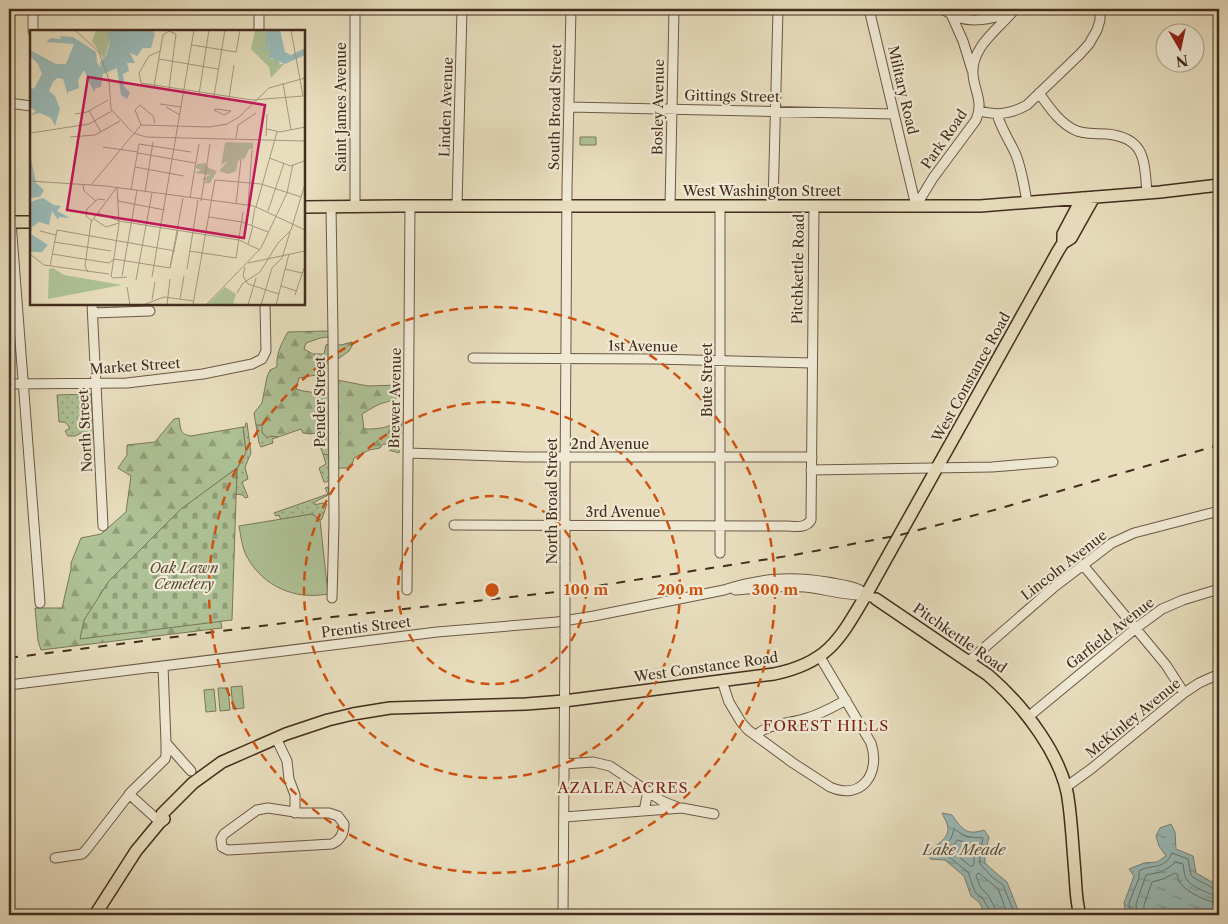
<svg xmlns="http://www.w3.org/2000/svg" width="1228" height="924" font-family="'Libre Caslon Text',serif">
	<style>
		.grass { fill: url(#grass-dots); stroke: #79785a }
		.forest { fill: url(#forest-firs); stroke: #79785a }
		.cemetery { fill: url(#cemetery-stones); stroke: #79785a }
		.park { fill: #afc297; stroke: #79785a }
		.water { fill: url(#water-ripples); stroke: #77827b }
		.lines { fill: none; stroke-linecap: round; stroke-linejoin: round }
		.shore { stroke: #6e746c; stroke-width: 1 }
		.minor-casing { stroke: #6c5946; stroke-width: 11 }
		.major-casing { stroke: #432d1e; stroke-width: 14 }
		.minor { stroke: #f0ead5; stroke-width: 9 }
		.major { stroke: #e8debe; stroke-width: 11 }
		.rail { stroke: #432d1e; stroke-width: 2; stroke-dasharray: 9 9; stroke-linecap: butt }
		.minor-bridge-casing { stroke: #6c5946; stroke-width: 11; stroke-linecap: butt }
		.minor-bridge { stroke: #f0ead5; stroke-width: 9 }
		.ring { fill: none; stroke: #cf520f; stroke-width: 2.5; stroke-dasharray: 9 6 }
		.labels { text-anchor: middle; stroke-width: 4.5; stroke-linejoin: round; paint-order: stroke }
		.street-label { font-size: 14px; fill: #432d1e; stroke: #f0ead5 }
		.park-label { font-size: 14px; font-style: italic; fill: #594b36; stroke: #f0ead5 }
		.neighbourhood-label { font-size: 15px; letter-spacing: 1px; fill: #7a1f14; stroke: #f0ead5 }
		.water-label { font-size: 15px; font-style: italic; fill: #585045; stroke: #f0ead5 }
		.inset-road { fill: none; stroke: #a6977e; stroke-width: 1 }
		.view { fill: #c2185b; fill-opacity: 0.15; stroke: #c2185b; stroke-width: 2.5 }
		.inset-edge { fill: none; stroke: #432d1e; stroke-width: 2.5 }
		.centre { fill: #cf520f; stroke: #f0ead5; stroke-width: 2.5 }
		.ring-label { font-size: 15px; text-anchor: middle; font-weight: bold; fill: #cf520f; stroke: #f0ead5; stroke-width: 4.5; stroke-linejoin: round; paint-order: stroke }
	</style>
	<defs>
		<pattern id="grass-dots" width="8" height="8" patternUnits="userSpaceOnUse" patternTransform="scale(1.25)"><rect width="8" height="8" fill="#afc297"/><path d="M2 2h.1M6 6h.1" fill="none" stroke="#909e7b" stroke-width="1.8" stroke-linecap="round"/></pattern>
		<pattern id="forest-firs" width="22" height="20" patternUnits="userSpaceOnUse" patternTransform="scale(1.25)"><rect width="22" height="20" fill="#afc297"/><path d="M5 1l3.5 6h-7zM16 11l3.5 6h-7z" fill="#909e7b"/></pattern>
		<pattern id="cemetery-stones" width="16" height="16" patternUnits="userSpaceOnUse" patternTransform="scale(1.25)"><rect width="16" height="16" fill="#afc297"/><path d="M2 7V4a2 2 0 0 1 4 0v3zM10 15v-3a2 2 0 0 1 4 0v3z" fill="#909e7b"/></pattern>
		<pattern id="water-ripples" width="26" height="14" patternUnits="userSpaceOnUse" patternTransform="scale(1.25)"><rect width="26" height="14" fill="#99bbb9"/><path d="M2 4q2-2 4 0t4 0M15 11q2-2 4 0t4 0" fill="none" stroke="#7e9896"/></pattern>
	</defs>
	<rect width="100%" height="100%" fill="#e8debe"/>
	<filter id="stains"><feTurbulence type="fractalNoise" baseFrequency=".004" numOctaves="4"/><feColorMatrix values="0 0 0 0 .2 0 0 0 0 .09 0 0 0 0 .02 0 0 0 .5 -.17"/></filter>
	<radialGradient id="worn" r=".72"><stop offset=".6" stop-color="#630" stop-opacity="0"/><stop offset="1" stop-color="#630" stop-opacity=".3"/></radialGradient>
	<path class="grass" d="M91 394 94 438 86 439 81 433 75 436H68L65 431 70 428 65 422H59L57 395Z
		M246 423H247L251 453 245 467 248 479 242 482 248 497 245 498 243 495 236 494 237 468 240 464 245 444 243 427H245Z
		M256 425H262L271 436 278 437 272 439 273 443 261 447 259 443Z
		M323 454 329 455 330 478 327 482H324L319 468 326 464Z
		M328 487 329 492 328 495 315 502V505L322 503 327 504 322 519 320 520 312 514 281 520 279 515 276 516 274 513 328 494 325 488Z"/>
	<path class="forest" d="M99 304H133V308L99 309Z
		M327 331 330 332 328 337 320 338 306 343 304 349 313 354H324L326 345 330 344 341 345 352 342 353 344 349 351 331 364H317L316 375 299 378 296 389 303 391 324 394 336 390 337 380 368 386 399 385C405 399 389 401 380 404 373 407 367 411 362 414L364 429C376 429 389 429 398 420L402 421 399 453 389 450 391 447 387 444H383L380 448 369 450 354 458 352 465 346 468H335V456L323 454 315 433 311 434 303 433 301 429 278 437 271 436 267 438 262 432V425H256L254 413 262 403 267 377 270 370 277 367C276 354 281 344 288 332Z
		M179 418C181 429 179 434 191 436L243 427 246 453 237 468 199 496 164 526 124 566 220 617 222 628 41 650 38 641 35 608H62L71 569V563L81 538 101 534 126 512 131 476 118 468 127 455V445L155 442 174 419Z"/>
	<path class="cemetery" d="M237 468 232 620 80 639 84 620 109 581 181 509Z"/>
	<path class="park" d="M580 137H596V145H580Z
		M312 514 320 520 328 594C295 600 264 587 247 557 242 548 241 537 239 526Z
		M242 686 244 708 233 709 231 687Z
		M218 688H228L230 710 220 711Z
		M214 689 216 711 206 712 204 690Z"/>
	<path class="water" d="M942 813 952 815C962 829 966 836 984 830L989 837 985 853V863L996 873 1007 882 1020 915H986L979 902 971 896 964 876 945 860 930 859 928 851C937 845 952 837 947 824 946 820 943 816 942 813Z
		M1171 824 1175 832 1176 849 1193 856 1196 873 1219 886V915H1126L1124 903 1134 876 1129 869 1144 863 1157 862 1166 856 1159 846 1156 836 1160 828Z"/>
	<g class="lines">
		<path class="shore" d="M958 840 974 846V864L973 866H970L951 850V848Z
			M990 915V911L983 899 975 892 968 872 948 856 939 855 938 853V850L951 839 954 829C958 831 961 834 965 836 972 838 977 837 983 838L980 852V864L992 877 1003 885 1015 915
			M997 915 995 908 988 895 981 888 976 876 978 873 980 874 998 889 1008 915
			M1131 915 1129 903 1139 878V871C1153 863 1164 871 1172 853L1188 859 1191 875 1194 878 1215 889 1219 890
			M1137 915 1136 904 1146 875 1161 872 1171 866 1176 862 1183 864C1184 869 1184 876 1187 880 1191 886 1212 896 1219 896
			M1144 915V905L1152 882 1163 879 1175 873 1177 874C1178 878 1179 882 1182 885 1188 893 1210 903 1219 903"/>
		<defs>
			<path id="minor" d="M33 9V31
				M869 9 916 206
				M942 9C948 12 953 16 960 18 976 23 995 18 1010 13
				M951 14 963 41 972 70
				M259 31V9
				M1039 93C1049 107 1060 124 1077 131 1086 134 1097 134 1107 134 1146 138 1144 161 1147 192
				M9 103 31 106
				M569 107 894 114
				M980 111C997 116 1011 114 1027 105L1080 54 1089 44 1097 30 1100 20V9
				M997 114C1001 129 1010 141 1016 155 1022 170 1024 186 1027 202
				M331 206 333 336 334 523 332 598
				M355 206V9
				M457 206 462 9
				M670 206 674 9
				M773 206 778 9
				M916 206 933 178 976 120C984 101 974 91 973 74 971 46 1000 28 1015 9
				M11 222 40 603
				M92 304 103 526
				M93 313 150 311
				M473 358 654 359 812 363
				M9 384 127 383 203 374 252 364 262 359 266 351 265 304
				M409 453 526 457H812
				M811 470 992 467 1053 462
				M454 525 786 526C794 526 806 529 811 520L814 207
				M720 553V206
				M565 562V486L567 188 571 9
				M1083 565 1166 665 1184 693
				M407 590 410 206
				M735 590C758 589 781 585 805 587 825 589 845 596 866 595
				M969 661 1053 588 1112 543 1134 533 1219 511
				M722 681 729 702 741 722 748 730 793 763 830 787C862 801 881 773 871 743L820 657
				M9 685 437 632 557 622 594 616 724 590C760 578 791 576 827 582 837 584 848 585 858 589 862 591 866 595 871 597
				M1028 717 1136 628 1162 609 1183 600 1219 589
				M756 736C766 723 791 724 807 718 821 714 833 707 846 700
				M276 738 287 761 289 779 295 795V813
				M166 743 191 771
				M564 764 593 762 610 766 662 801 677 807
				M1066 787 1091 769 1184 693 1199 683 1219 674
				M129 794 160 822
				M268 808 301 813H329L338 816 344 824C344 833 341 840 332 844L228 850 222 847 221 839 224 834 257 810Z
				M644 811 648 791
				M564 817 682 808 714 814
				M55 858 82 854 86 850 131 792 165 759 166 755V743L163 666
				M563 915 565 634"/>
			<path id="major" d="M304 207 399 206H980L1160 192 1219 185
				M9 222H31
				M1063 243V234L1082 198
				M876 599 988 675C1023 705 1065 758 1069 805 1072 828 1073 851 1075 874 1076 888 1076 902 1080 915
				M160 822 162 814 193 783 222 762 286 734 328 720 353 714 390 708 526 704 564 701 774 674C828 663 840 639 866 595L1058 251 1063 243 1071 238 1094 197
				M95 915 136 851 160 822 164 819"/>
		</defs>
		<use href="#minor" class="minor-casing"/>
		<use href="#major" class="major-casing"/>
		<use href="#minor" class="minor"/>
		<use href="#major" class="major"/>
		<path class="rail" d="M9 658 332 617 565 591 794 555 900 535 998 509 1219 445"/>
		<defs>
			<path id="minor-bridge" d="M565 634V562"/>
		</defs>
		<use href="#minor-bridge" class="minor-bridge-casing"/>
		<use href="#minor-bridge" class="minor-bridge"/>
	</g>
	<g class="ring">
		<circle cx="492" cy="590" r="94"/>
		<circle cx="492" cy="590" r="188"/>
		<circle cx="492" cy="590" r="283"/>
	</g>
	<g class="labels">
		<g class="street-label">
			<text transform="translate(903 90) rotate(77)" y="5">Military Road</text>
			<text transform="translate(732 96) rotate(1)" y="5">Gittings Street</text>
			<text transform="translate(341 107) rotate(-90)" y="5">Saint James Avenue</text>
			<text transform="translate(446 107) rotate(-88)" y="5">Linden Avenue</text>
			<text transform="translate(555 107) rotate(-89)" y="5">South Broad Street</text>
			<text transform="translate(658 107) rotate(-89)" y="5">Bosley Avenue</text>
			<text transform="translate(944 139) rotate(-55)" y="5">Park Road</text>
			<text x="762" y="196">West Washington Street</text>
			<text transform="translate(798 269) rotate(-89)" y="5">Pitchkettle Road</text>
			<text transform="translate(643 346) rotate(1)" y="5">1st Avenue</text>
			<text transform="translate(135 366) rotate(-4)" y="5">Market Street</text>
			<text transform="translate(971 377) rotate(-61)" y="5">West Constance Road</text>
			<text transform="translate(707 380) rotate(-90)" y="5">Bute Street</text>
			<text transform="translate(395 398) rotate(-89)" y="5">Brewer Avenue</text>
			<text transform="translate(320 402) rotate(-90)" y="5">Pender Street</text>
			<text transform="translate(85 431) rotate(-93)" y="5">North Street</text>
			<text x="610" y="449">2nd Avenue</text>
			<text transform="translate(552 501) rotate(-90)" y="5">North Broad Street</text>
			<text x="623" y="517">3rd Avenue</text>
			<text transform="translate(1064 565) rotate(-38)" y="5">Lincoln Avenue</text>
			<text transform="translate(366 627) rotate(-7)" y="5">Prentis Street</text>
			<text transform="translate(1110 633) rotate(-38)" y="5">Garfield Avenue</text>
			<text transform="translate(960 638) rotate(35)" y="5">Pitchkettle Road</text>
			<text transform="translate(706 667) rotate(-8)" y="5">West Constance Road</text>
			<text transform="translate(1133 718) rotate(-39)" y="5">McKinley Avenue</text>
		</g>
		<g class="park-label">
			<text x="184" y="573">Oak Lawn<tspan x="184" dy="16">Cemetery</tspan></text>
		</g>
		<g class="neighbourhood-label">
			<text x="826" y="731">FOREST HILLS</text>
			<text x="623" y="793">AZALEA ACRES</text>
		</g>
		<g class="water-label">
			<text x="964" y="855">Lake Meade</text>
		</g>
	</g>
	<g transform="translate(30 30)">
		<rect width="275" height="275" fill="#e8debe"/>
		<path d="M66 0H76L80 10 74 29 62 11ZM196 112 223 113V119H219L215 128 208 131 206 141 199 144 189 141 197 132ZM175 133 179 138 187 141 180 153H174L177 150H171L180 145 165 143 171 140 166 138 167 134ZM23 238 34 245 92 255 18 269 19 239Z" fill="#afc297"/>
		<path d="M225 0H237L238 7 237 17 228 20 239 17V14L243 25 240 29H245V39L248 30 250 34H254L241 48 239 37 221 19Z" fill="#afc297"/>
		<path d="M195 113 217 114 212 122 191 135Z" fill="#afc297"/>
		<path d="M195 257 206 264 203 275H177Z" fill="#afc297"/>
		<path d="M76 0H122L125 4 121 18H113L107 26 100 23 105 33H97L99 41 93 44 94 56 100 63 97 69 91 65 87 38 73 44 71 57 66 58 64 62 54 40 48 50 49 58 38 62V66L33 49 27 48 23 52 19 61 25 66 30 79 25 96 21 88 10 83 1 85 6 81 0 77V57L4 59 12 44 8 34 0 26V20L26 34H36L44 14 16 12 21 8 31 9 30 6 43 7 66 22 67 33 71 38 70 33 76 26 80 12ZM237 0H250L255 22 261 25 275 18V14V25L255 34 248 31 245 39V29L239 28V14L238 19 227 20 237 17 235 13ZM1 129 6 153 14 160 10 167 0 168ZM13 168 24 175 31 176 27 181 40 188 29 187 28 190 22 181 19 195 9 192 2 197 1 204 18 215 12 222H1L0 172Z" fill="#99bbb9"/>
		<path class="inset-road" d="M45 0 69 22 79 50 81 79 102 102M261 0 273 66M162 15 206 22 210 0M130 21 119 26 109 43 111 53 222 70 273 66M129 29 188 39M253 53 261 100M124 56 133 5 139 1 146 4M139 59 146 4M169 64 179 0M184 66 195 0M199 68 204 35M130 74 151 77M136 77 150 85M184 80 186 79 201 81 194 85ZM59 81 71 102M45 84 57 82 78 70M111 95 105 80 110 75 123 86 125 93M237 99 250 102 275 97M1 103 59 94 82 81M103 103 116 107 275 111M236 106 237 84M40 107 65 105 90 91M206 108 208 95 226 83M73 117 108 122M108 123 165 133M239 128 261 136 274 131M105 137 154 146M0 151 76 156 224 176 275 200M53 154 54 161 66 171M61 155 111 95 179 97 197 94 209 87 239 58 275 48M101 160 109 114 161 122M115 162 123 112M160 168 169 114M88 171 135 180M171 171 180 114M206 174 211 130M218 176 222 120M226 177 247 102M238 181 254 133M68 183 89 191 209 210 230 220M179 187 212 192 238 202M64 189 76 197 89 193M62 191 56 186 57 179 68 169 75 170M222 195 225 177M10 201 26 205M148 201 140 238 153 168M24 212 81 221M218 214 223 196M159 221 206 228 213 182M0 224 14 235 79 244M22 224 79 233M79 233 84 229 140 238M218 233 275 221M20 236 27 200 145 221M215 237 213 246 218 254 249 264M157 239 168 170M255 239 272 243M58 242 55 236 61 192 87 157M81 246 83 248 97 247M92 246 107 160M81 247 89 194 87 157M122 247 164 0M106 250 122 163M251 256 267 261M97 257 100 275M207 263 213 253 230 242 248 213 261 200 275 154M265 265 274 238M150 269 154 246M122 270 125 252M113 275 134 267 164 271M137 275 140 249M163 275 185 150 231 154 271 167M176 275 231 218 257 163 263 134M218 275 226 248M231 275 242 238 252 228 260 202M246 275 259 224"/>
		<path class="view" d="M58 47 235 75 214 208 37 180Z"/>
		<rect width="275" height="275" class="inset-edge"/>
	</g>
	<circle cx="492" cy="590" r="8" class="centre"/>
	<g class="ring-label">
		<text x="586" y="595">100 m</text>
		<text x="680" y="595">200 m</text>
		<text x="775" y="595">300 m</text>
	</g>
	<rect width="1228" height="924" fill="none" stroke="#e8debe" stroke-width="30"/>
	<rect x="10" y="10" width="1208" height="904" fill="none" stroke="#432d1e" stroke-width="2.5"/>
	<rect x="15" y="15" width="1198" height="894" fill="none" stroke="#432d1e"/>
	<g transform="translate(1180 48) rotate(171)"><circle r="24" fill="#f0ead5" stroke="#ab9e8c"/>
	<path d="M0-4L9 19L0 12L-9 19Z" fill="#8f2418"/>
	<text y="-8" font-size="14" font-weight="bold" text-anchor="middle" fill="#432d1e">N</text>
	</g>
	<rect width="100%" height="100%" filter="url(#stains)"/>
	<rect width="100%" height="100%" fill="url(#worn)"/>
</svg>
